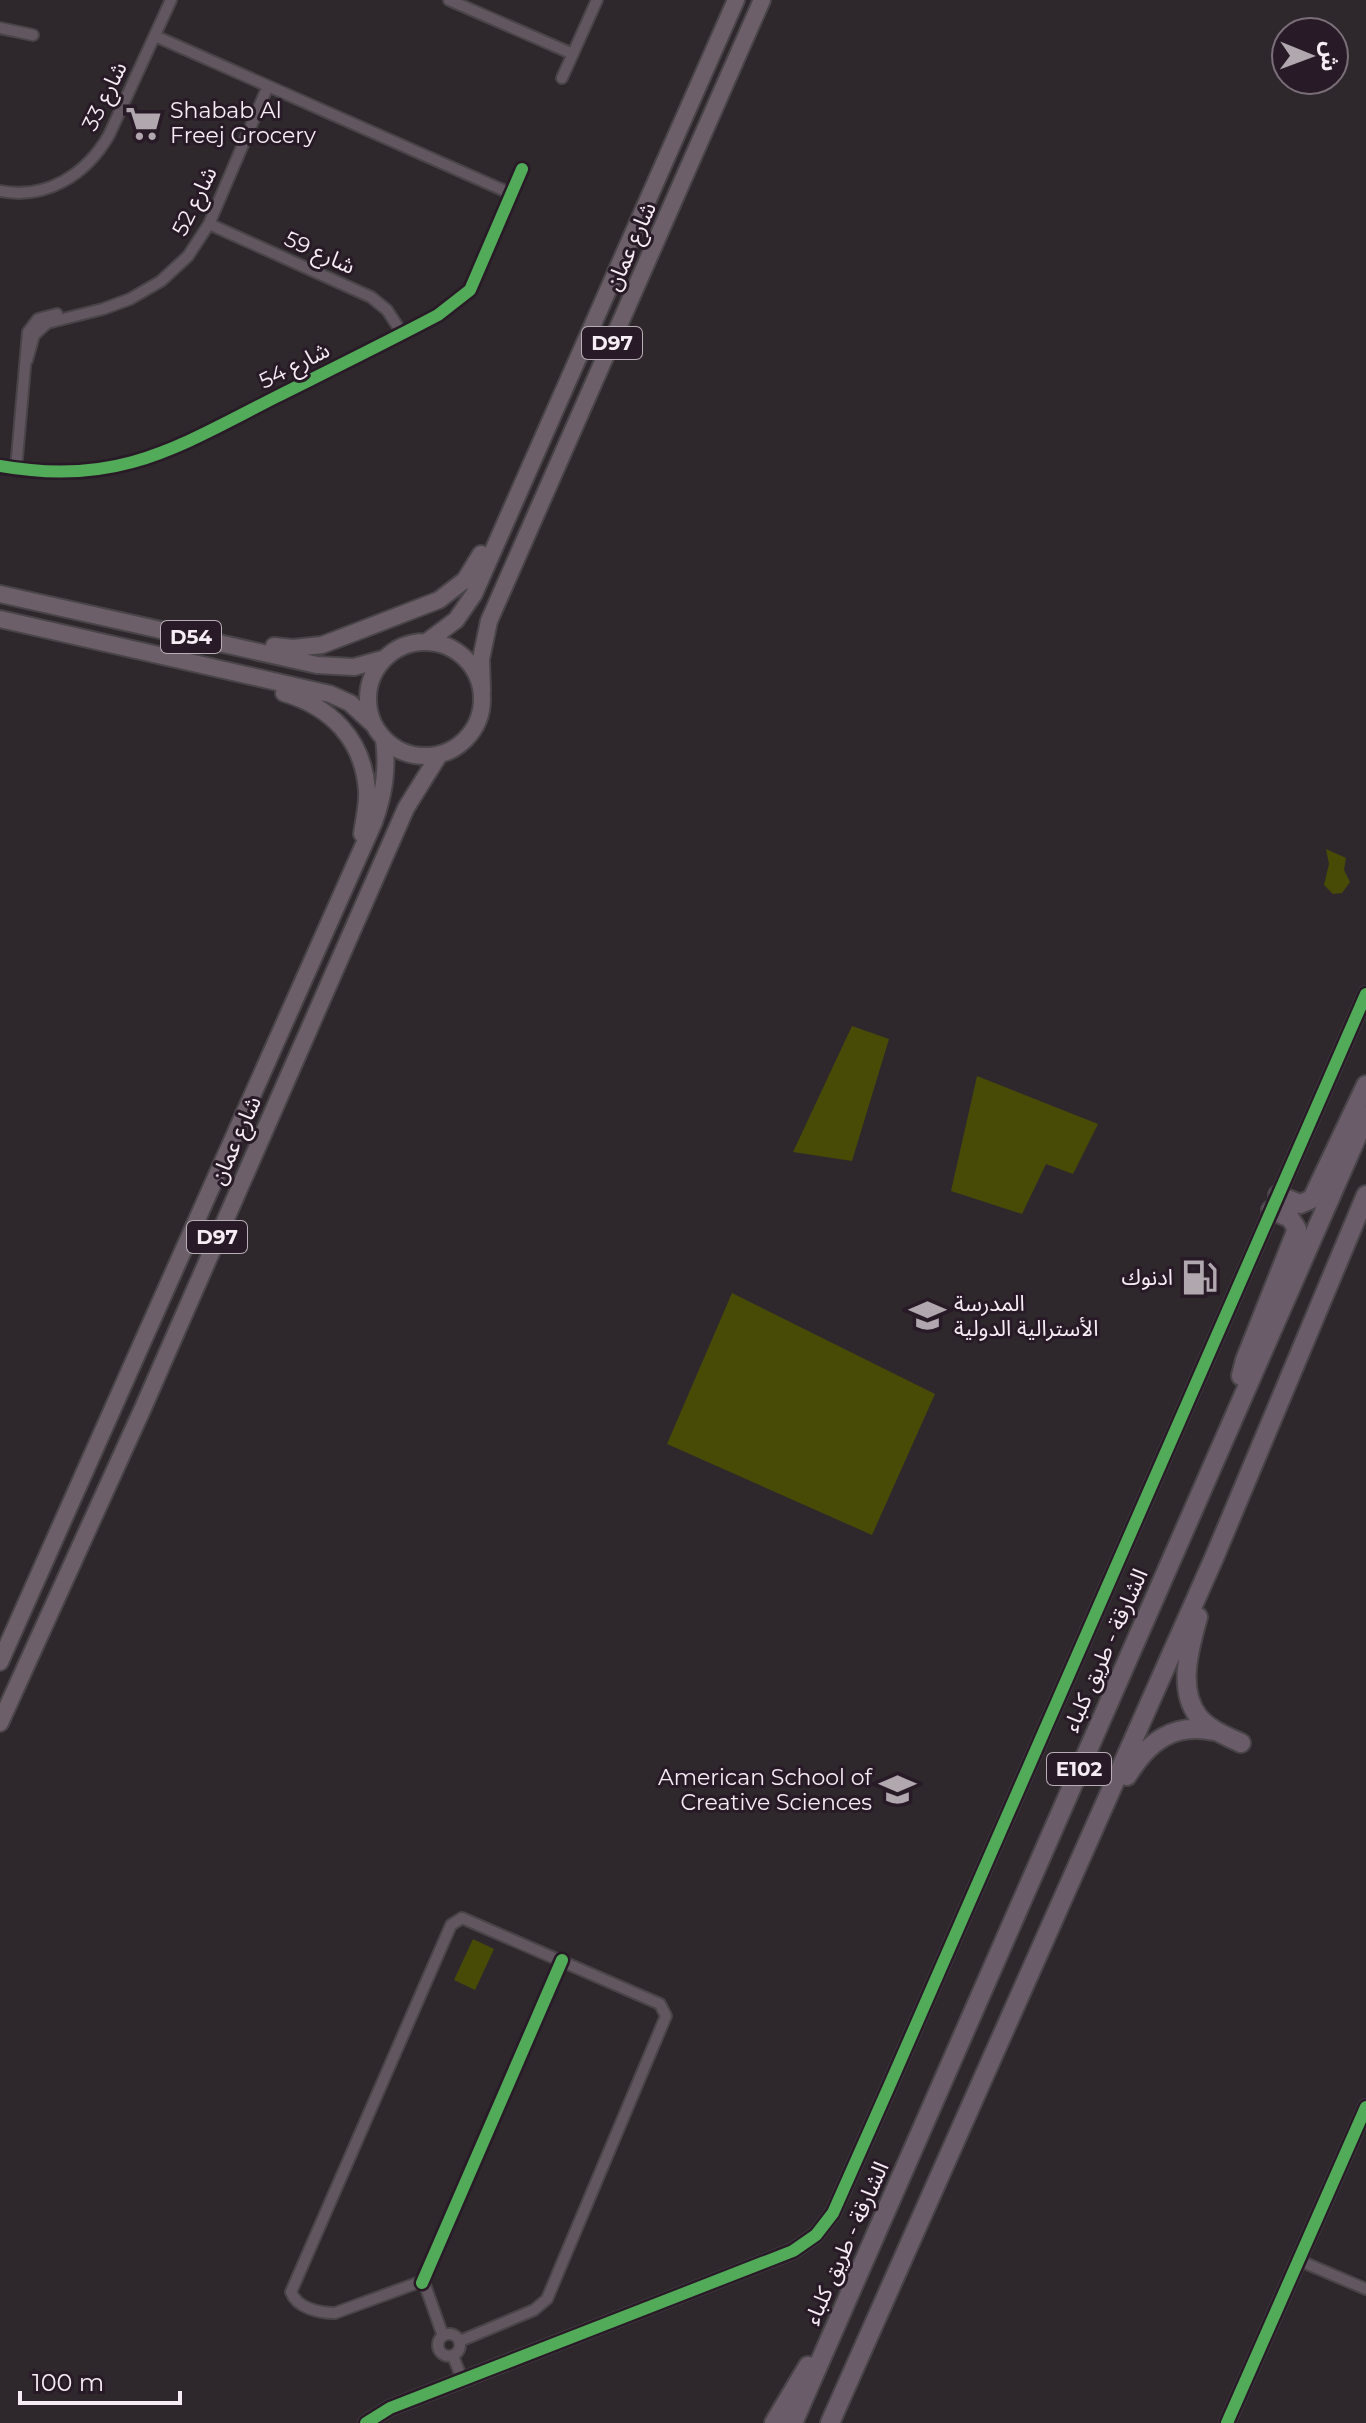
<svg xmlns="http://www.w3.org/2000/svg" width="1366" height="2423" font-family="Montserrat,'Noto Sans Arabic',sans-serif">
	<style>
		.green { fill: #474b06 }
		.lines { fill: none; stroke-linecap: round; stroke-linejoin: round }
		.street-casing { stroke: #494448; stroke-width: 14 }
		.secondary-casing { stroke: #494448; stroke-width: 18 }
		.primary-casing { stroke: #494448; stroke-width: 20 }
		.highway-casing { stroke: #494448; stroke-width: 22 }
		.street { stroke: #625760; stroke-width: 10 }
		.secondary { stroke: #6e616c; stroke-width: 14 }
		.primary { stroke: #6c5f6a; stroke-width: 16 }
		.highway { stroke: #6a5c68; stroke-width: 18 }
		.cycleway-casing { stroke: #281a26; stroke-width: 17 }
		.cycleway { stroke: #51ab58; stroke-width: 12 }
		.labels { text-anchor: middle; stroke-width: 6; stroke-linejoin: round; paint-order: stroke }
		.shield { fill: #281a26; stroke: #b8aeb6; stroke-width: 2 }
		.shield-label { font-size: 20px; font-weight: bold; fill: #f6edf4 }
		.street-label { font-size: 22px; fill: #f6edf4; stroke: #281a26 }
		.poi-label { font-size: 22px; fill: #f6edf4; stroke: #281a26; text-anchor: start }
	</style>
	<rect width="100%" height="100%" fill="#2e282d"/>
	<path class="green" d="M1326 849 1346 858 1344 870 1350 882 1342 893 1333 894 1324 885 1329 864Z
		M852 1026 889 1039 852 1161 793 1152Z
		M977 1076 1098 1124 1073 1174 1046 1164 1022 1214 951 1191Z
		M732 1293 935 1394 872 1535 667 1444Z
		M473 1939 494 1949 475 1990 454 1980Z"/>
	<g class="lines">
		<defs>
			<path id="street" d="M449 0 573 54
				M0 28 33 35
				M155 36 512 194
				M562 78 597 0
				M0 191C46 200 86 175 109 135L171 0
				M209 224 371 297 387 310 402 333
				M27 360 34 335 47 323 103 309 130 299 161 281 188 256 209 224 268 86
				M0 466C117 487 176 448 276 397 330 370 385 343 438 315L470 290 522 169
				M16 469 28 332 38 319 57 314
				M1298 2260 1366 2289
				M422 2283 562 1960
				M438 2345a11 11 0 1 1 22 0a11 11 0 1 1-22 0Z
				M443 2336 425 2285 420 2282 335 2313C319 2313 297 2308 291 2292L451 1925 462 1918 660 2004 666 2016 547 2299 534 2310 460 2341
				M453 2356 462 2379"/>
			<path id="secondary" d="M366 2423 390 2408 793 2251 816 2235 833 2213 891 2082 1366 994
				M1227 2423 1366 2107"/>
			<path id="primary" d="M0 594 317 665 354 667 383 659
				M0 619 330 694 350 703 373 724
				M428 641 456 620 474 594 736 0
				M368 699a57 57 0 1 1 114 0a57 57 0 1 1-114 0Z
				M274 646 293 648 322 645 439 600 465 580 481 554
				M482 691 481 659 489 621 762 0
				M284 693C331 707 363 739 367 790 368 805 364 819 362 834
				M0 1662 374 822C384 794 388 769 384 739
				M0 1723 143 1408 406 808 439 755"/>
			<path id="highway" d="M1278 1195 1300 1204 1312 1199 1366 1085
				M1241 1376 1245 1360 1297 1229 1290 1218 1271 1210
				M1198 1617C1190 1647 1177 1688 1198 1716 1208 1729 1226 1736 1241 1743
				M1127 1776C1148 1742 1173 1722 1214 1731
				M774 2423 808 2366
				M793 2423 1366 1116
				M830 2423 1214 1558 1366 1195"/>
		</defs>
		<use href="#street" class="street-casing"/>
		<use href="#secondary" class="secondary-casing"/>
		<use href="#primary" class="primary-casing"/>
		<use href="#highway" class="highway-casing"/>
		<use href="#street" class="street"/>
		<use href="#secondary" class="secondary"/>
		<use href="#primary" class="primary"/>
		<use href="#highway" class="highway"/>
		<defs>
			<path id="cycleway" d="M0 466C117 487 176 448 276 397 330 370 385 343 438 315L470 290 522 169
				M422 2283 562 1960
				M366 2423 390 2408 793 2251 816 2235 833 2213 891 2082 1366 994
				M1227 2423 1366 2107"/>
		</defs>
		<use href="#cycleway" class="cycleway-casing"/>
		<use href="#cycleway" class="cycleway"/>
	</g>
	<defs>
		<symbol id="supermarket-bare" viewBox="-9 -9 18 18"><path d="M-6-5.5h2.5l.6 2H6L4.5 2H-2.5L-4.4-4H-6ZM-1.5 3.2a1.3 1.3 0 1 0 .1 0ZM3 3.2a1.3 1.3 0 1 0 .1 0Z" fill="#b0a8ae" stroke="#281a26" stroke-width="2.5" paint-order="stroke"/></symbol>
		<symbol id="fuel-bare" viewBox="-9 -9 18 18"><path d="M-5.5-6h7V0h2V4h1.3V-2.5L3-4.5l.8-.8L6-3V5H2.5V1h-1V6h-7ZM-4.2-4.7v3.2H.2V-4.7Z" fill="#b0a8ae" stroke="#281a26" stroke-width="2.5" paint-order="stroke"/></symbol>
		<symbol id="school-bare" viewBox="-9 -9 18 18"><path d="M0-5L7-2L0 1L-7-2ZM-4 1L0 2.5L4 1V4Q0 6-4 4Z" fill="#b0a8ae" stroke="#281a26" stroke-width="2.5" paint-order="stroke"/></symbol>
	</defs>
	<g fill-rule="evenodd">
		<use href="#supermarket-bare" x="118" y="98" width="51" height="51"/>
		<use href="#fuel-bare" x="1174" y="1252" width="51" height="51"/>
		<use href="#school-bare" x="902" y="1290" width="51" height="51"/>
		<use href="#school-bare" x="872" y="1764" width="51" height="51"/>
	</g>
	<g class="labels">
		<g class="shield">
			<rect x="582" y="327" width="60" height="32" rx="6"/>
			<rect x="161" y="621" width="60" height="32" rx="6"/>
			<rect x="187" y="1221" width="60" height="32" rx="6"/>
			<rect x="1047" y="1753" width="64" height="32" rx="6"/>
		</g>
		<g class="shield-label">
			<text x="612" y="350">D97</text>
			<text x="191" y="644">D54</text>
			<text x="217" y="1244">D97</text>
			<text x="1079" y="1776">E102</text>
		</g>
		<g class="street-label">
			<text transform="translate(104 96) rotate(-64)" y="8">شارع 33</text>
			<text transform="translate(194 201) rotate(-64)" y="8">شارع 52</text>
			<text transform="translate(630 246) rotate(-66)" y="8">شارع عمان</text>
			<text transform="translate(320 252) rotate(24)" y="8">شارع 59</text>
			<text transform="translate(294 365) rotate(-27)" y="8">شارع 54</text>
			<text transform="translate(235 1140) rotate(-66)" y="8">شارع عمان</text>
			<text transform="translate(1105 1650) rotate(-66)" y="8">الشارقة - طريق كلباء</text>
			<text transform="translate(846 2243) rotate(-66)" y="8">الشارقة - طريق كلباء</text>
		</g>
		<g class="poi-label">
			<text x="170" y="118">Shabab Al<tspan x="170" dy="25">Freej Grocery</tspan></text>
			<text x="1173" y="1285" text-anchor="end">ادنوك</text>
			<text x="954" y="1311">المدرسة<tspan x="954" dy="25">الأسترالية الدولية</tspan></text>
			<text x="872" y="1785" text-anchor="end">American School of<tspan x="872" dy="25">Creative Sciences</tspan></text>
		</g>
	</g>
	<g transform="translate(1310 56) rotate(91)"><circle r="38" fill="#281a26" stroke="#7a6e78" stroke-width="2"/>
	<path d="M0-6L14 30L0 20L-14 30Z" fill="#b0a8ae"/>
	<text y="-12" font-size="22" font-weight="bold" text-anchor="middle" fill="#f6edf4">ش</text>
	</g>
	<path d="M20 2391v12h160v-12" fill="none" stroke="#f6edf4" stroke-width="4"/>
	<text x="32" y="2391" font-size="24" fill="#f6edf4" stroke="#281a26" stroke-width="6" paint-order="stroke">100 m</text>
</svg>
